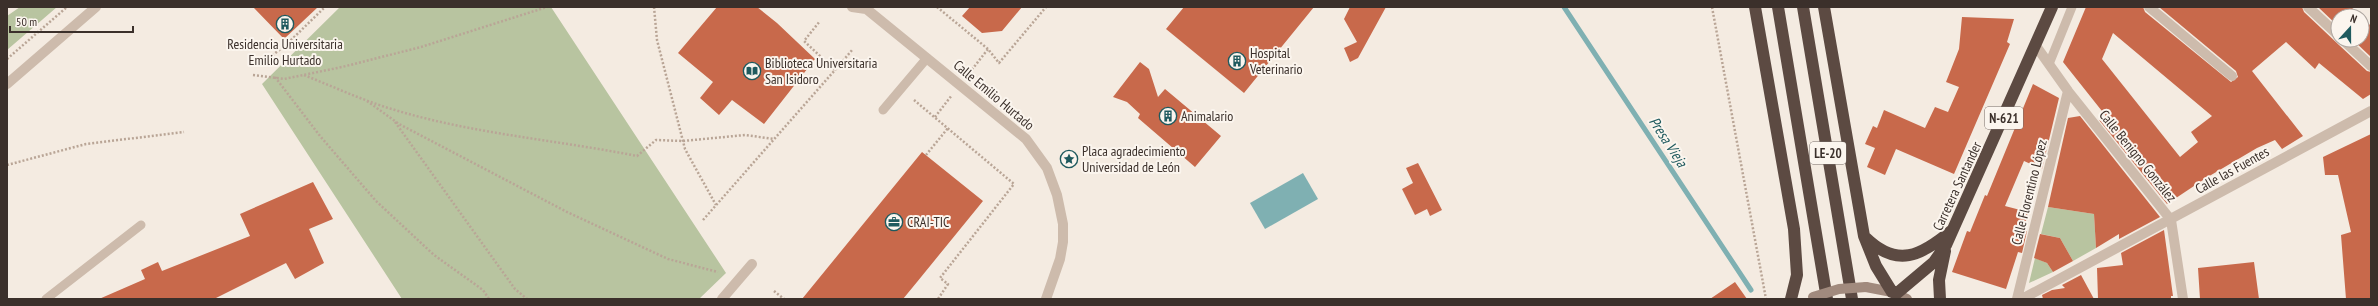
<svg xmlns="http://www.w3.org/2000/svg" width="2378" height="306" font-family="'PT Sans Narrow',sans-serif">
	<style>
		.green { fill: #b8c4a0 }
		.water { fill: #7fb0b2 }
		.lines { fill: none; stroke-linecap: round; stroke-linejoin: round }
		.stream { stroke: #7fb0b2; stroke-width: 5 }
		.building { fill: #c8694b; fill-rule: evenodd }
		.path { stroke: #b9a596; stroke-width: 2.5; stroke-dasharray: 2 2; stroke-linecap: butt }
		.lane { stroke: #cdbbac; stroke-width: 9 }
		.street { stroke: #cdbbac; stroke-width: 10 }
		.secondary { stroke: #a18a7d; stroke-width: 10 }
		.highway { stroke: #5c4a42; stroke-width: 12 }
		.secondary-bridge { stroke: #a18a7d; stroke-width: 10 }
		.labels { text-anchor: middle; stroke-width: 4; stroke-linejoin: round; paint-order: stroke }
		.shield { fill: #fbf5ee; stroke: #756b66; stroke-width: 1 }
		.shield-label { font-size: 13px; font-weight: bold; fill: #3b302b }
		.poi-label { font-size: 14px; fill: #3b302b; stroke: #fbf5ee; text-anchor: start }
		.street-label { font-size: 14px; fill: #3b302b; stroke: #fbf5ee }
		.water-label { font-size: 15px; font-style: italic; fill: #1f5a5e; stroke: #fbf5ee }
	</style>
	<rect width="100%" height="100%" fill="#f4ebe1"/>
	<path class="green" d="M20 7H57L7 50V16Z
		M340 7H551L726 273 699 299H402L262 84Z
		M2048 207 2094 214 2096 248 2073 261 2060 238 2041 234Z
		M2035 258 2047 263 2053 272 2029 283Z"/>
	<path class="water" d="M1303 173 1318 199 1265 229 1250 203Z"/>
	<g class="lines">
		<path class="stream" d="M1564 7 1751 290"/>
	</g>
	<path class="building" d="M253 7H318L284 39Z
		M717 7H757L777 23 815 59 764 124 732 100 719 115 700 98 713 82 678 53Z
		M970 7H1022L1002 31 982 33 962 16Z
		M1184 7H1314L1244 93 1166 29Z
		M1350 7H1386L1358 58 1350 62 1344 48 1357 42 1344 19Z
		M2086 7H2143L2145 12 2231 82 2238 77 2236 71 2159 7H2302L2304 12 2339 45 2367 71 2371 72V94L2363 99 2319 63 2315 69 2286 42 2252 71 2303 136 2282 149 2275 140 2257 148 2206 178 2167 204 2099 120 2117 130 2063 62ZM2113 33 2212 116 2191 132 2198 142 2180 157 2102 59Z
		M2318 7H2351L2361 16H2338V26Z
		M1962 17 2014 19 2007 42 2010 44 1954 174 1896 149 1885 175 1867 167 1875 148 1865 144 1873 126 1877 128 1884 110 1925 128 1935 107 1948 112 1959 87 1946 82 1959 49Z
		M2362 17 2371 26V57L2353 40H2362Z
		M1140 62 1149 69 1158 97 1165 89 1221 136 1195 167 1138 118 1140 114 1127 102 1113 97Z
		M2033 84 2059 98 2042 169 2024 161 2005 206 2028 212 2024 230 2027 231 2022 253 2018 252 2006 289 1952 272 1967 231 1970 232 1985 195 1987 196Z
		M2080 116 2160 217 2119 239V234L2096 248 2094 214 2048 207 2068 118Z
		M2371 134V299H2346L2341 235 2351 232 2338 175H2325L2323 157Z
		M922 152 983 201 917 282 903 299H802Z
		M1418 163 1442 210 1430 216 1427 209 1415 215 1402 189 1413 183 1406 168Z
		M313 182 333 219 309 229 324 263 295 279 286 263 214 299H99L145 279 141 270 158 262 162 271 250 236 240 214Z
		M2164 230 2173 296H2171V299H2098L2097 268 2123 265 2121 253Z
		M2040 234 2060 238 2073 261 2053 272 2047 263 2034 258Z
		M2254 262 2259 299H2200L2198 268Z
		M2081 275 2094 299H2043L2042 295 2052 290 2065 288 2062 285Z
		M1735 282 1747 299H1710Z"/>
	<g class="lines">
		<path class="path" d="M654 7 657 40 685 149 716 205
			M937 7 988 49
			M1712 7 1766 299
			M269 58 287 44 325 7
			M7 59 67 7
			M835 70 853 49
			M253 75 284 79 342 67 421 47 547 7
			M304 75C334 87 364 101 395 110 474 134 557 140 637 156L656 140 683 141 745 135 774 139
			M967 76 988 49 999 63 1046 7
			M275 77 320 136 376 201 434 255 483 290 489 299
			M914 100 1014 184 940 278 948 284 938 299
			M367 101 399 124 567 212 668 259 718 272
			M935 117 952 95
			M395 122 515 289 527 299
			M926 155 948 128
			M7 165 86 144 184 132
			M703 220 835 70 804 41 820 21
			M774 291 784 299"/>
		<path class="lane" d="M2049 64 2072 7
			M883 110 927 58
			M46 299 141 225"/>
		<path class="street" d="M852 7 866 9
			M864 7 1026 139 1047 168 1057 195 1063 224V242L1060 259 1046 299
			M2149 7 2232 76
			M2308 7 2338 35
			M2343 40 2371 66
			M2036 46 2068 91 2171 220 2183 299
			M7 84 96 7
			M722 299 752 264
			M2017 299 2068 91
			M2022 299 2371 111"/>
		<path class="secondary" d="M1866 287 1892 292 1907 299"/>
		<path class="highway" d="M1755 7 1794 229 1797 275 1791 299
			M1778 7 1827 299
			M1803 7 1852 299
			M1824 7 1864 236 1876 266 1892 292
			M1866 238C1897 268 1921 256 1951 231
			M1896 294 1934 262 1946 245 2052 7
			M1940 299 1939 280 1945 251"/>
		<path class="secondary-bridge" d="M1813 297 1839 289 1866 287"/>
	</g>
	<defs>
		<symbol id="building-ring" viewBox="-11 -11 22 22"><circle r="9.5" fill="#fbf5ee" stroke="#1f5a5e" stroke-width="1.5"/><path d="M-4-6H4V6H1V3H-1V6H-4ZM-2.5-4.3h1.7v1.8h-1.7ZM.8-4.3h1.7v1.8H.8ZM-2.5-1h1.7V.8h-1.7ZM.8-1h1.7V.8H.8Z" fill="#1f5a5e"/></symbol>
		<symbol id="library-ring" viewBox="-11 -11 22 22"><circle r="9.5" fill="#fbf5ee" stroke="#1f5a5e" stroke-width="1.5"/><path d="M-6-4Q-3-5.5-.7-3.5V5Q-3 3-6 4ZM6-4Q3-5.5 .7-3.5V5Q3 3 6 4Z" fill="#1f5a5e"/></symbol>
		<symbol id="sight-ring" viewBox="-11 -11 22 22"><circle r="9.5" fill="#fbf5ee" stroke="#1f5a5e" stroke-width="1.5"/><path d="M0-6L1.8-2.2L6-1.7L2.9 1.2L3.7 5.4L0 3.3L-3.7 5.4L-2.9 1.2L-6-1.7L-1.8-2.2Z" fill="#1f5a5e"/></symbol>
		<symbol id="office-ring" viewBox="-11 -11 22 22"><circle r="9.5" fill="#fbf5ee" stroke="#1f5a5e" stroke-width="1.5"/><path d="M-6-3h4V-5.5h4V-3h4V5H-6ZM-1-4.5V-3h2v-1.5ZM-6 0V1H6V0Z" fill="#1f5a5e"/></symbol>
	</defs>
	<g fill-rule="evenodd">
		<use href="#building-ring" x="275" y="14" width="20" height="20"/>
		<use href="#building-ring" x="1227" y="51" width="20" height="20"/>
		<use href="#library-ring" x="742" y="61" width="20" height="20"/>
		<use href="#building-ring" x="1158" y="106" width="20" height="20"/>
		<use href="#sight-ring" x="1059" y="149" width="20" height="20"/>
		<use href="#office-ring" x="884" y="212" width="20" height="20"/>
	</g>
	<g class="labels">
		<g class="shield">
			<rect x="1985" y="107" width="38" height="22" rx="3"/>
			<rect x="1810" y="142" width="36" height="22" rx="3"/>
		</g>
		<g class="shield-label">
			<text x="2004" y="123">N-621</text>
			<text x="1828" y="158">LE-20</text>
		</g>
		<g class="poi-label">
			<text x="285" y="49" text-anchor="middle">Residencia Universitaria<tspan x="285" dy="16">Emilio Hurtado</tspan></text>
			<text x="1250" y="58">Hospital<tspan x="1250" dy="16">Veterinario</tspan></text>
			<text x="765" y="68">Biblioteca Universitaria<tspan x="765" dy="16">San Isidoro</tspan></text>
			<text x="1181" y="121">Animalario</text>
			<text x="1082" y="156">Placa agradecimiento<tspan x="1082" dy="16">Universidad de León</tspan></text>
			<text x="907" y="227">CRAI-TIC</text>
		</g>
		<g class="street-label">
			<text transform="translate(994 95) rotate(40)" y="5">Calle Emilio Hurtado</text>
			<text transform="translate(2138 156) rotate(51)" y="5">Calle Benigno González</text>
			<text transform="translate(2232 170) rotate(-29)" y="5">Calle las Fuentes</text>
			<text transform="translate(1957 186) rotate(-65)" y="5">Carretera Santander</text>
			<text transform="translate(2029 192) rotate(-76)" y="5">Calle Florentino López</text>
		</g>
		<g class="water-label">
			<text transform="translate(1668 142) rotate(57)" y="5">Presa Vieja</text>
		</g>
	</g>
	<rect width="2378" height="306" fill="none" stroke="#3b302b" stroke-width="16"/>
	<g transform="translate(2350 28) rotate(21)"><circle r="19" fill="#fbf5ee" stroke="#aea6a0"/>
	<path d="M0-3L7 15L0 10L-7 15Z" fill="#1f5a5e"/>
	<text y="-6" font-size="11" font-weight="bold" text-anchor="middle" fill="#3b302b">N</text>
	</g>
	<path d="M10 26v6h123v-6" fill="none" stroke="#3b302b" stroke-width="2"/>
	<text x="16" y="26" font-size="12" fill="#3b302b" stroke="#fbf5ee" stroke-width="3" paint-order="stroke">50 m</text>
</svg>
